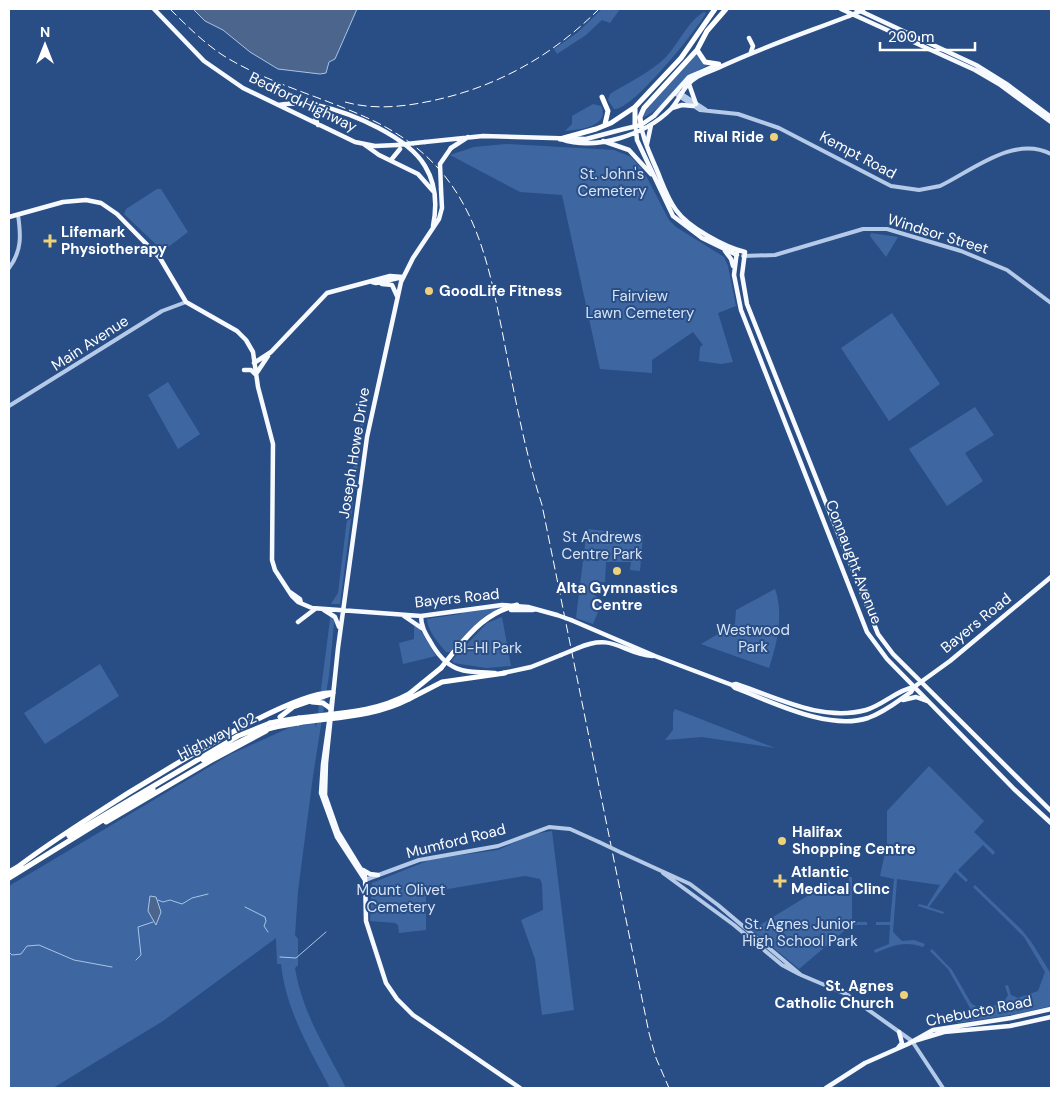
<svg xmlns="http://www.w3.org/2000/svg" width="1060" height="1097" font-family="'DM Sans',sans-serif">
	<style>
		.green { fill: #3e67a2 }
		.water { fill: #4b658d; stroke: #a9c4e8 }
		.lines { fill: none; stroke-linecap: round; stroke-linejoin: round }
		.stream { stroke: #a9c4e8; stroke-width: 1 }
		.minor { stroke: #b4cae8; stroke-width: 4 }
		.major { stroke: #f6f9fe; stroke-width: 4.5 }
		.highway { stroke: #fff; stroke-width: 5 }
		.rail { stroke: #fff; stroke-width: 1; stroke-dasharray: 9 4; stroke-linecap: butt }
		.minor-bridge { stroke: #b4cae8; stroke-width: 4 }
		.major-bridge { stroke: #f6f9fe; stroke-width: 4.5 }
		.highway-bridge { stroke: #fff; stroke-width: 5 }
		.poi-dot { fill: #efd17b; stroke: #294e86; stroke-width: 2 }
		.labels { text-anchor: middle; stroke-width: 4; stroke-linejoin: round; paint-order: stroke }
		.street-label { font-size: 15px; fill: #fff; stroke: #294e86 }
		.poi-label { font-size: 15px; font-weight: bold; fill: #fff; stroke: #294e86; text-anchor: start }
		.park-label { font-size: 15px; fill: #d8e4f6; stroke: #294e86 }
	</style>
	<rect width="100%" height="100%" fill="#294e86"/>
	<path class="green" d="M602 9H620L610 23 602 20 586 35 557 54 554 49 577 33Z
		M704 12 706 13C697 30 631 112 614 109L608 100 610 94C629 82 650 73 666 57 679 43 688 21 704 12Z
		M696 50 709 65C677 77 672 103 643 118L647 106Z
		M593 104 601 106C611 126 578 130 565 131L572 124V116Z
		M506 144 614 150 631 157 643 170 669 220 676 227 724 257 728 266 736 306 718 313 733 362 721 364 699 361 700 347 703 345 693 332 652 360V373L600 369 562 195 520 192 450 155 474 147Z
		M157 189H161L188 232 163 251 124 214 126 209Z
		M871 233 898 237 886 257 870 236Z
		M892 313 940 384 889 421 841 348Z
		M168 382 200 434 178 449 148 395Z
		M364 403H366L340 604H331L338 593 355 454Z
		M975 407 994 435 965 453 983 481 947 506 909 449Z
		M587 529 643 535 640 571 630 570 631 562H606L605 582H599L594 595 603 600 593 624 576 618Z
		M775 589C784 614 777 644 769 668L701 644 735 624 736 610Z
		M503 607 485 616 450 652H446C438 642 428 632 427 619L460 614 464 611Z
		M331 612 335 613 329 675 313 776 298 891 295 935 298 939V965L295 968C302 1012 326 1049 346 1088H330C309 1048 286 1010 281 964H277L276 938 163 1021 53 1088H9V886L231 754 291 727 315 723 316 728Z
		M502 617 511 666 486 668 454 663 452 660 487 623Z
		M414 625 419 628 436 656 403 664 399 643 414 639Z
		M100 664 119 696 45 744 24 713Z
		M675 709 775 748 702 737 665 740 673 730V713Z
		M929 766 984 821 974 832 995 852 993 855 983 845 958 870 968 880 966 882 955 872 929 907 944 912 943 914 918 906 919 904 927 906 940 885 897 879 893 932 902 941 914 940 925 944 923 947C905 940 891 946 875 953L874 950 889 944 890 925H876V922H890L894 879 880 876 887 844V811Z
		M552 831 574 1010 542 1015 535 959 521 920 543 910 542 884 540 879 525 876 430 892 426 896V930L399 933 398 925 395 923 370 921 372 883 432 859 498 850 534 834Z
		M849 877H852V922H867V925H851L799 969 752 930 827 884 829 880 833 890 848 892Z
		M975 885 1022 930 1032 943 1051 974V1006L1017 1014 957 1023 956 1018 969 1014 970 1008 948 969 930 951 932 949 952 970 971 1003 981 1010 1004 1002 1008 995 1005 986 1008 985 1011 995 1018 998 1038 991 1045 972 1024 937 973 887Z"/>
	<path class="water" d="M193 9H357L335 59 329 62 326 73 320 74 278 69 250 52 223 30 205 21Z
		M150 896 156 897 161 912 156 925 148 911Z"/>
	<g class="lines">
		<path class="stream" d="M158 900 163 902 170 900 182 904 192 898 208 894
			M245 907 265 917 266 921 264 926 268 932
			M9 952 12 955 21 954 27 946 39 945 74 960 112 967
			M280 957 296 958 326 932
			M136 960 141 955 138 927 153 922"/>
		<path class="minor" d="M677 91 706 110
			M676 94 700 110 738 114 779 128 891 186 919 190 940 186C973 170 1014 135 1051 154
			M743 256 775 255 863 229H887L961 251 1007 270 1051 303
			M9 268C22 251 21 235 18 215
			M9 406 162 311 186 302
			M622 853 690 884 718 905 801 975 846 994 912 1041 943 1088
			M663 873 734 925 782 965 799 974
			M365 880 419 860 498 846 549 827 570 829 599 842"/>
		<path class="major" d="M154 9 204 61 243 88 355 142 375 146 397 145
			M841 9 975 70 999 84 1051 122
			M856 9 976 65 1008 85 1051 117
			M749 38 753 46 751 52
			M689 84 696 104
			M278 105C292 103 306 103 320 106 352 113 408 137 425 166 436 184 437 206 433 226
			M672 108 682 105 693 106
			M318 125 315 117 316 112 325 109
			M641 125C643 140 650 154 656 168 662 182 667 198 676 210 688 227 724 247 745 252L742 275 747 304 878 634 893 654 1051 811
			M636 130 637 140 673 216 702 238 737 255
			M561 139C596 151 645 135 671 109 680 99 684 84 697 77 703 73 711 71 718 68 760 48 805 33 849 16
			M603 141 629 150 651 174
			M425 142 483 136 586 139 624 129 641 125 654 116 689 77 719 64
			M647 144 651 125
			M365 145 379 155 418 174 433 191
			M451 148 468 137
			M391 160 400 149
			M441 189 442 208 439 219 413 258 401 282 367 437 338 648 326 763 325 795 338 832 365 876 366 921 386 983 397 999 413 1015 520 1088
			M9 217 63 202 86 200 101 203 117 214 160 258 186 302 237 331 246 340 253 352 258 387 273 444 272 560 275 570 292 596 298 602 312 608 421 616 502 605 528 607 557 615
			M725 251 731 259 733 266
			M737 251 734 275 741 310 867 632 887 659 1014 789 1051 823
			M372 282 376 283 403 277
			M382 284 392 285 397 296
			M254 363 271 352 327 293 390 276 403 277
			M244 370H251L255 374
			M256 374 268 356
			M290 592 300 599 301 603
			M324 610 335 617 339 627
			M511 610H533
			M404 616 423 629
			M421 616C421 626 425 633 430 641 447 672 462 672 495 673
			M571 620 655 656 732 685 735 688C773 702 828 731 868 718 885 712 898 701 911 692L914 687 950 661 1051 577
			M298 622 315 609
			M578 648C614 632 622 654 653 656
			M503 673 531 667 561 655
			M732 685 736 684C778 698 822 722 866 710 883 705 897 690 914 687
			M333 694 323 764 321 793 337 837 365 880
			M903 700 916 697 927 701
			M363 870 370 874 378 875
			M914 1041 944 1032 1010 1026 1051 1017
			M898 1048 902 1043 899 1032
			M826 1088 865 1063 908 1044 933 1030 1011 1018 1051 1009"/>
		<path class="highway" d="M697 50 705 62 718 64
			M602 97 608 111 605 124
			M641 125 640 117 644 108 697 50 707 31 726 9
			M635 126V107L681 58 715 9
			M560 139 596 129 611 123 635 107
			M453 653C472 630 488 612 517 605
			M409 694 441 668
			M409 699 442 682 505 673
			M312 702 323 703 330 708
			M280 717 293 707 331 694
			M280 721 299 718
			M275 727 298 723
			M203 760 261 731
			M106 822 210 761 266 731
			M69 836 238 736 270 723
			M19 866C64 831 286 688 333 693
			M9 872 21 865
			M9 878 153 789"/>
		<path class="rail" d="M170 9C187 26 204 43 224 56 271 85 327 98 376 122 474 171 487 254 506 351 516 403 526 455 542 505L649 1033 656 1058 669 1088
			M345 102C374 110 402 107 431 101 497 87 552 56 599 9"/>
		<path class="minor-bridge" d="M599 842 622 853"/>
		<path class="major-bridge" d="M849 16 863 10
			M397 145 425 142
			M441 189 440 164 451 148
			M557 615 571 620
			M561 655 578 648"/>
		<path class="highway-bridge" d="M441 668 453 653
			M299 718C338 713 374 713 409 694
			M270 723 280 721
			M298 723C337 717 374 717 409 699
			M261 731 275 727"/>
	</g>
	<g class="poi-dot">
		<circle cx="774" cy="137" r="5"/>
		<path d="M47.5 233.5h5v5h5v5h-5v5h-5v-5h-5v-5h5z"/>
		<circle cx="429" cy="291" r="5"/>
		<circle cx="617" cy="571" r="5"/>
		<circle cx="782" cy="841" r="5"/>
		<path d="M777.5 873.5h5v5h5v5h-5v5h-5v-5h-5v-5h5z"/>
		<circle cx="904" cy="995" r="5"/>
	</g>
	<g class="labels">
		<g class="street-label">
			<text transform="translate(303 102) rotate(26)" y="5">Bedford Highway</text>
			<text transform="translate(858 155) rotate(28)" y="5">Kempt Road</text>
			<text transform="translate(938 234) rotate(17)" y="5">Windsor Street</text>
			<text transform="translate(90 343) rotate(-33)" y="5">Main Avenue</text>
			<text transform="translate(354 453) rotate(-81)" y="5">Joseph Howe Drive</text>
			<text transform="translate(854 562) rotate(69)" y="5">Connaught Avenue</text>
			<text transform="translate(457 598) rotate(-6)" y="5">Bayers Road</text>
			<text transform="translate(976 623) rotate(-39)" y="5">Bayers Road</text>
			<text transform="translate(217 736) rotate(-27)" y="5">Highway 102</text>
			<text transform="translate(456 841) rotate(-14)" y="5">Mumford Road</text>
			<text transform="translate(979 1011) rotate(-11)" y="5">Chebucto Road</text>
		</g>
		<g class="poi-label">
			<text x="764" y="142" text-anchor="end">Rival Ride</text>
			<text x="61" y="237">Lifemark<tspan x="61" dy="17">Physiotherapy</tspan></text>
			<text x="439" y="296">GoodLife Fitness</text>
			<text x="617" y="593" text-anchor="middle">Alta Gymnastics<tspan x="617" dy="17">Centre</tspan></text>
			<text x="792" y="837">Halifax<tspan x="792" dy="17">Shopping Centre</tspan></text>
			<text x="791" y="877">Atlantic<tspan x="791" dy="17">Medical Clinc</tspan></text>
			<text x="894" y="991" text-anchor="end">St. Agnes<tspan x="894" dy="17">Catholic Church</tspan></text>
		</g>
		<g class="park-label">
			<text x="612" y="179">St. John's<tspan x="612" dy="17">Cemetery</tspan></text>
			<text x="640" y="301">Fairview<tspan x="640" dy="17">Lawn Cemetery</tspan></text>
			<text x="602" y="542">St Andrews<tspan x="602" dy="17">Centre Park</tspan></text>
			<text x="753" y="635">Westwood<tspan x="753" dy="17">Park</tspan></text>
			<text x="488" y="653">BI-HI Park</text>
			<text x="401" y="895">Mount Olivet<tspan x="401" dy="17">Cemetery</tspan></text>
			<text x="800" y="929">St. Agnes Junior<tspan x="800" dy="17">High School Park</tspan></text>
		</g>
	</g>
	<rect width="1060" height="1097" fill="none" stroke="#ffffff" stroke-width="20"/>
	<g transform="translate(45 45)" stroke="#294e86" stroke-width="4" paint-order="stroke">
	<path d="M0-4L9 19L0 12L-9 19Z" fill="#ffffff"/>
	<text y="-8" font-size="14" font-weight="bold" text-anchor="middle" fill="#ffffff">N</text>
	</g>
	<path d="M880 42v8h95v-8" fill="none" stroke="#ffffff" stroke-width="2.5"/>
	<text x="888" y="42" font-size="15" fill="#ffffff" stroke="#294e86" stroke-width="4" paint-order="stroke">200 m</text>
</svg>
